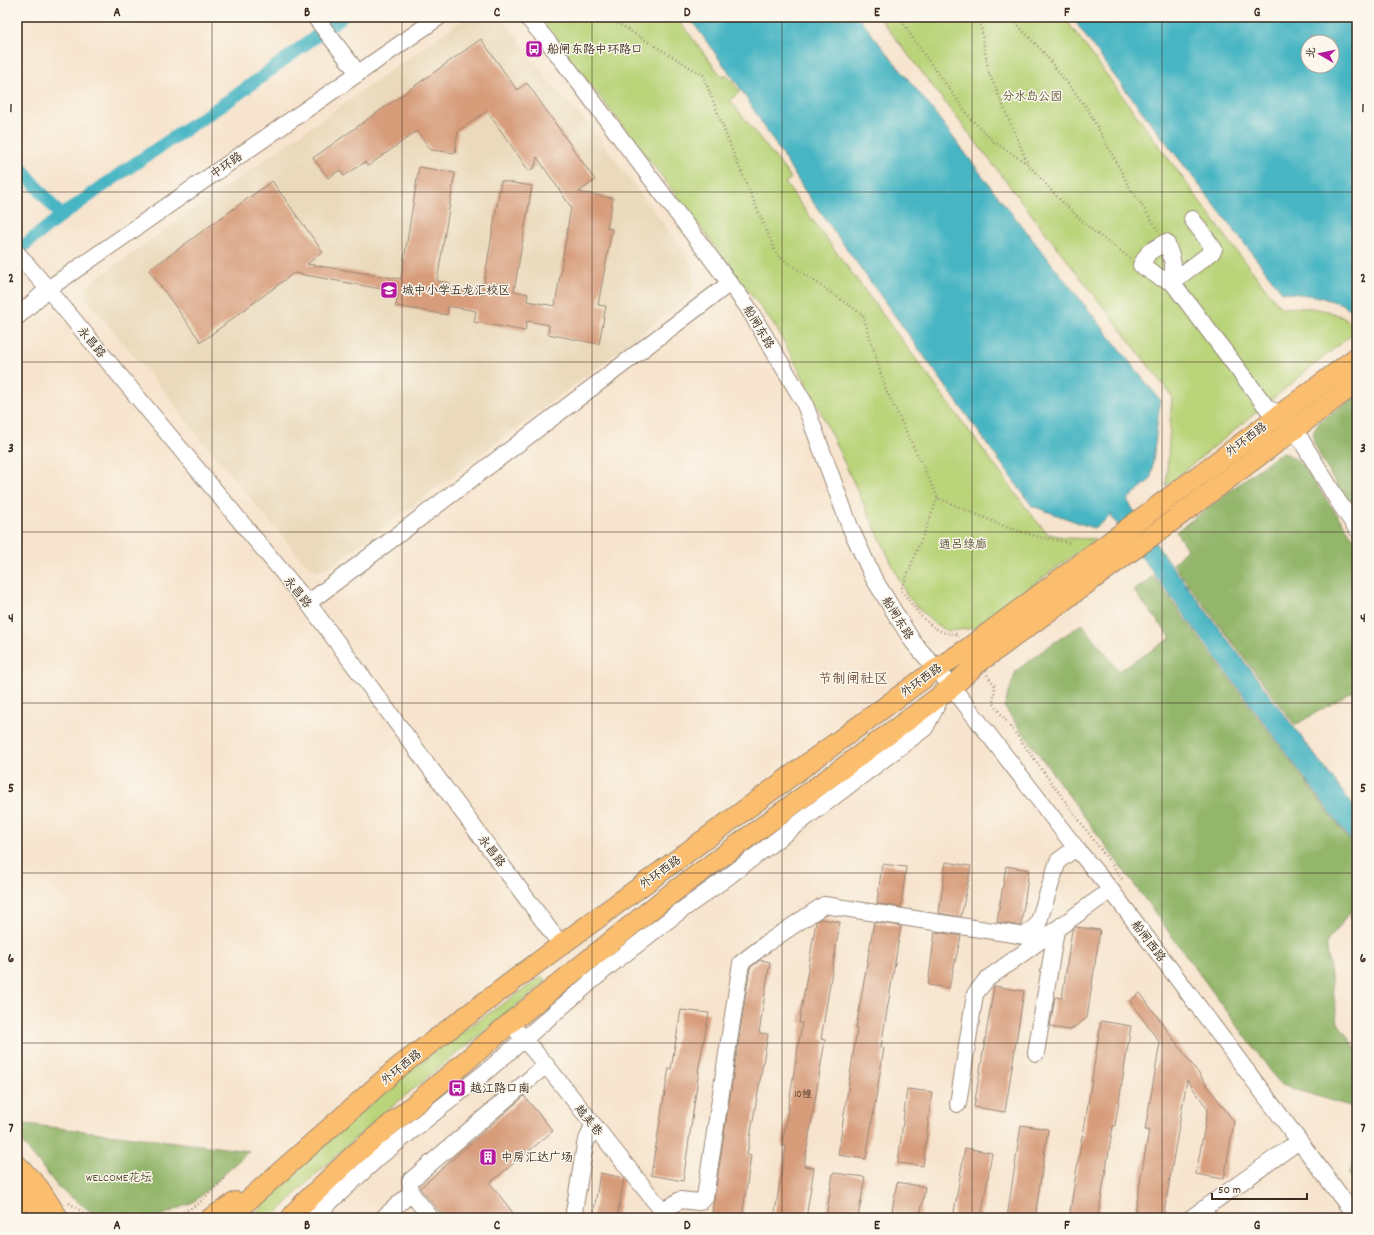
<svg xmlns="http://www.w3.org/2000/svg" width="1374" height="1235" font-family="Dekko,'LXGW WenKai TC',sans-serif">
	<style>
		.built { fill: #ead9ba }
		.green { fill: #bad47a; stroke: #7a7f4c }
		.forest { fill: #93b66a; stroke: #677044 }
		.water { fill: #47b5c3; stroke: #417070; fill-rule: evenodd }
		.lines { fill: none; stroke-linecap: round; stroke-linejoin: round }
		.canal { stroke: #47b5c3; stroke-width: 13 }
		.building { fill: #d79c7a }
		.minor-casing { stroke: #998776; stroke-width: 18 }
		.major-casing { stroke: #998776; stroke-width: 22 }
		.highway-casing { stroke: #998776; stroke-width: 24 }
		.path { stroke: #998776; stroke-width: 2.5; stroke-dasharray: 1 3; stroke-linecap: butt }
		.minor { stroke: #fff; stroke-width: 16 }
		.major { stroke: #fbbd6e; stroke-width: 20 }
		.highway { stroke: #fbbd6e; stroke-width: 22 }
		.grid { fill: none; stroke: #3b2a1e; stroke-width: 1; stroke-opacity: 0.55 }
		.labels { text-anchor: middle; stroke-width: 3; stroke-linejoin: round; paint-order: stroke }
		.number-label { font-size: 10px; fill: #624635 }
		.poi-label { font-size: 12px; fill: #3b2a1e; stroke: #fbf7ec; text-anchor: start }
		.park-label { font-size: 12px; fill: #5b5435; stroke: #fbf7ec }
		.street-label { font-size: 12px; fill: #3b2a1e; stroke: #fbf7ec }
		.quarter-label { font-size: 14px; fill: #72523e; stroke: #fbf7ec }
		.neatline { fill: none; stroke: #3b2a1e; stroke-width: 1.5 }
		.grid-label { font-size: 13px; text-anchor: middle; font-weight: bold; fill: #3b2a1e }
	</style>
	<rect width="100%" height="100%" fill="#fbf7ec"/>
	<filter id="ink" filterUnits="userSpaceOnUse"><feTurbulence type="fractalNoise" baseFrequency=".025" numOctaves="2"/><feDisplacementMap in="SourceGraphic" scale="8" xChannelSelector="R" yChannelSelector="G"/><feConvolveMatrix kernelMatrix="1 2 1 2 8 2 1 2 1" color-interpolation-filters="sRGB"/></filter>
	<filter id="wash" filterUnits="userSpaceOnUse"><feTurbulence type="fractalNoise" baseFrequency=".012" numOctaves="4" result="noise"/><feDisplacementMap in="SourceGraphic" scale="16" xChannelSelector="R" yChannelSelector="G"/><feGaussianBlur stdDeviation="0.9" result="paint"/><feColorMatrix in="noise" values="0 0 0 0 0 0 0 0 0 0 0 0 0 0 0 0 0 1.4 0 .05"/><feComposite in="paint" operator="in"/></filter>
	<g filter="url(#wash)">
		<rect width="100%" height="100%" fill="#f7e4ce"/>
		<path class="built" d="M467 17H499L507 24 554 88 589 125 686 254 693 267 694 282 688 298 558 397 334 564 326 569 318 570 311 567 302 560 194 431 169 397 96 311 89 302 86 294 89 285 97 278Z"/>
		<path class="green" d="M537 17H676L722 77 727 75 740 92 730 100 791 178 785 183 1033 517 1048 534 1068 538 1096 539 974 628 949 631 935 625 907 596 814 398 777 329 658 171Z
			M879 17H1064L1235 249 1281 308C1306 306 1341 308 1357 330L1166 486 1172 396Z
			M542 977 546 979 545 983C452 1058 355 1131 272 1218H250L300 1167 400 1078 447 1042Z"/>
		<path class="forest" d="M1357 395V518C1348 503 1313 450 1313 436 1313 430 1316 426 1319 422Z
			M1285 453 1293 457 1303 466 1357 543V689L1295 725 1173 564 1187 549 1176 532 1277 455Z
			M1153 576 1357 851V904L1326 943 1338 1023 1357 1050V1120L1353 1107 1281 1085 1004 707 1016 671 1049 646 1082 624 1119 671 1171 638 1134 591Z
			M17 1123 249 1151 195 1201 166 1214 152 1218H113L90 1211 59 1188 17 1136Z
			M1357 1154V1184L1349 1174Z"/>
		<path class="water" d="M689 17H858L928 104 990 186 1160 400 1151 479 1127 500 1160 550 1357 811V849L1111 516 1112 514 1102 523 1093 528 1032 506 805 191 736 82Z
			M1072 17H1357V313L1342 304 1316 296 1282 292 1110 70ZM1308 42H1332V66H1308Z
			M1357 906V957L1351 916Z"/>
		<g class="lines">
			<path class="canal" d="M17 163 61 216
				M17 251 61 216 124 171 241 92 342 17"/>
		</g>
		<g id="blocks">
			<path class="building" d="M481 39 517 90 527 83 595 180 579 192 613 198 607 228 612 229 598 305 606 306 599 344 548 334 549 325 527 321 525 331 474 322 476 311 448 306 447 315 396 306 398 292 294 273 201 342 149 270 272 181 323 252 307 264 401 279 419 167 455 173 437 281 450 283 449 288 482 294 501 181 532 186 514 291 528 294 527 301 555 306 571 207 537 157 535 167 529 171 487 111 458 131 455 153 431 150 417 131 368 166 365 162 344 176 340 170 328 178 313 158Z
				M946 862 971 866 961 917 939 913Z
				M882 864 906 867 901 907 877 904Z
				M1006 866 1029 870 1021 926 997 922Z
				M820 919 840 922 821 1039 825 1040 804 1166 814 1168 806 1218H774L786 1146H782L802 1023H799L816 922Z
				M874 922 901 926 881 1047 884 1048 866 1159 838 1155 857 1029H856Z
				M1076 927 1100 930 1087 1018 1070 1030 1050 1027 1055 997 1062 998 1072 930Z
				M935 932 961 936 949 988 928 985Z
				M760 960 770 962 759 1033 768 1034 747 1155 751 1156 742 1218H711L750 968Z
				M994 986 1024 991 1005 1112 974 1107Z
				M1140 993 1234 1122 1224 1179 1196 1174 1208 1109 1187 1080 1163 1218H1134L1149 1130H1145L1160 1043 1130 1001Z
				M681 1010 709 1013 698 1071H699L683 1181 651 1175 669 1068 671 1069Z
				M1101 1021 1131 1026 1115 1126H1113L1098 1218H1069L1082 1136H1083Z
				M907 1089 932 1092 923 1166 898 1163Z
				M524 1096 553 1131 490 1183 517 1218H445L420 1188Z
				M1021 1125 1048 1129 1035 1218H1007Z
				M965 1148 992 1153 981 1218H953Z
				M600 1173 624 1178 617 1218H593Z
				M833 1173 865 1177 858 1218H826Z
				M897 1182 925 1187 920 1218H891Z"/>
		</g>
	</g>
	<g filter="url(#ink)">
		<use href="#blocks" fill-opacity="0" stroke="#998776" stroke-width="1"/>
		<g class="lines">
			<defs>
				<path id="minor" d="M315 17 358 73
					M527 17 550 44 747 306 804 402 850 527 874 579 913 642 952 687 1076 848 1111 890 1357 1218
					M1192 219 1214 249 1212 252 1172 282 1159 277 1141 265 1149 252 1166 242C1172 257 1175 265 1172 282L1268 409 1281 413 1295 430 1338 501 1357 529
					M17 253 48 289 308 603 561 945
					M17 317 48 289 439 17
					M308 603 730 283
					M517 1031 546 1065 668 1218
					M1036 1053 1056 930
					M958 1104 975 994 987 979 1111 890
					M411 1193 410 1181 546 1065
					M664 1211 680 1200 699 1202 705 1197 741 963 767 943 824 905 1025 936 1038 924 1058 861 1076 848
					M314 1218 331 1201 379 1157 488 1070 607 968 675 915 721 882 925 728 942 695
					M383 1218 411 1193 431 1218
					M573 1218 585 1145 593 1125
					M1191 1218 1299 1141"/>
				<path id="major" d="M17 1165 38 1187 58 1218
					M211 1218 236 1202
					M228 1218 400 1066 561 945 935 670 967 649 1357 357
					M291 1218 299 1208 353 1156 452 1073 510 1023 664 899 916 714 952 687 978 663 1164 527 1357 382"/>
				<path id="highway" d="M17 1186 28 1198 57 1218
					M17 1217 18 1218"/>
			</defs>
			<use href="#minor" class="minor-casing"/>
			<use href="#major" class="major-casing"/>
			<use href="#highway" class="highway-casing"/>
			<path class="path" d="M607 17 703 75 734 155 777 255 863 315 886 390 938 498 1006 527 1039 537 1071 543
				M900 17 913 39 971 119 994 142 1028 164 1058 198 1093 231 1130 258
				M979 17 989 73 1028 164
				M1010 17 1043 52 1087 108 1129 186 1158 230
				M938 498 901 590C915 608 930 635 956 634L958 637
				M987 675 995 686 993 703 1123 880
				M69 1203 91 1218
				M173 1218 198 1204 226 1177"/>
			<use href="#minor" class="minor"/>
			<use href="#major" class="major"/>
			<use href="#highway" class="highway"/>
		</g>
	</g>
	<path class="grid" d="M212 17V1218M402 17V1218M592 17V1218M782 17V1218M972 17V1218M1162 17V1218M17 192H1357M17 362H1357M17 532H1357M17 703H1357M17 873H1357M17 1043H1357"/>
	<defs>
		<symbol id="bus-square" viewBox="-11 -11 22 22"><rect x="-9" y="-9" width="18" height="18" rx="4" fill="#b5179e" stroke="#fbf7ec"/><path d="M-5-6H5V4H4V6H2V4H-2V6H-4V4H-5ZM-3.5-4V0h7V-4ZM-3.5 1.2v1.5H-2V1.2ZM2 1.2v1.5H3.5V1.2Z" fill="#fff"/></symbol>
		<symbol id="school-square" viewBox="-11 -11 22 22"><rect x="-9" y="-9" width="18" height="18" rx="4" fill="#b5179e" stroke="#fbf7ec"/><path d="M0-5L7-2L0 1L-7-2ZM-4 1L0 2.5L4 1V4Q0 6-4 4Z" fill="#fff"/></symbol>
		<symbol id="building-square" viewBox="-11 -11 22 22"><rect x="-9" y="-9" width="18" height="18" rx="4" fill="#b5179e" stroke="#fbf7ec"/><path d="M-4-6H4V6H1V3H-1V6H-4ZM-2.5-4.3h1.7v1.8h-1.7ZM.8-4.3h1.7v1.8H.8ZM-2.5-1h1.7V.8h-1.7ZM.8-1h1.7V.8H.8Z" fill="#fff"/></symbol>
	</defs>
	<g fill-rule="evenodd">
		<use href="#bus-square" x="524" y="39" width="20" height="20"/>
		<use href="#school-square" x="379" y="280" width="20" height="20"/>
		<use href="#bus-square" x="447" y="1078" width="20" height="20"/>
		<use href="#building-square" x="478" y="1147" width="20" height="20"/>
	</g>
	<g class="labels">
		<g class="number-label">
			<text x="803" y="1097">10幢</text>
		</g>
		<g class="poi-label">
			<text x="547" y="53">船闸东路中环路口</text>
			<text x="402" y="294">城中小学五龙汇校区</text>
			<text x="470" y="1092">越江路口南</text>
			<text x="501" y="1161">中房汇达广场</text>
		</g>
		<g class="park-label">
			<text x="1032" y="100">分水岛公园</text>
			<text x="963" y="548">通吕绿廊</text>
			<text x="119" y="1181">WELCOME花坛</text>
		</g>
		<g class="street-label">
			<text transform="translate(226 165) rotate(-35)" y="4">中环路</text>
			<text transform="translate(759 327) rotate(59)" y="4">船闸东路</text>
			<text transform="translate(92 342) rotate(50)" y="4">永昌路</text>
			<text transform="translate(1246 439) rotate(-37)" y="4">外环西路</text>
			<text transform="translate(298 592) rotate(51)" y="4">永昌路</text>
			<text transform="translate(898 618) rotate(58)" y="4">船闸东路</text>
			<text transform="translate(921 680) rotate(-36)" y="4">外环西路</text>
			<text transform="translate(492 851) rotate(53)" y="4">永昌路</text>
			<text transform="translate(660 872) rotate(-36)" y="4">外环西路</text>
			<text transform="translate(1149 941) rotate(53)" y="4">船闸西路</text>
			<text transform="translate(401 1067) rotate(-39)" y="4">外环西路</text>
			<text transform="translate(589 1120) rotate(51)" y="4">越美巷</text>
		</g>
		<g class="quarter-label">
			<text x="853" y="683">节制闸社区</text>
		</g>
	</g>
	<rect width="1374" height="1235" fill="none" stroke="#fbf7ec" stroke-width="44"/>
	<g transform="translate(1320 54) rotate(279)"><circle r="19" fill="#fbf7ec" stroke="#aea59a"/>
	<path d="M0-3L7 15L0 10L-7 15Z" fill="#b5179e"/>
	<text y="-6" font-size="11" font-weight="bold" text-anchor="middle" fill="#3b2a1e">北</text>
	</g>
	<path d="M1212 1193v6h95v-6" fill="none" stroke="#3b2a1e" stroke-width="2"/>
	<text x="1218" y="1193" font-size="12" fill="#3b2a1e" stroke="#fbf7ec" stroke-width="3" paint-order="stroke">50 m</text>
	<rect x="22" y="22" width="1330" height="1191" class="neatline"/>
	<g class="grid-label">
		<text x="117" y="16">A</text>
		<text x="307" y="16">B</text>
		<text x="497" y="16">C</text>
		<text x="687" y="16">D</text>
		<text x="877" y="16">E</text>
		<text x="1067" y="16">F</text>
		<text x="1257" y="16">G</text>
		<text x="11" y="112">1</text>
		<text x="1363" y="112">1</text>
		<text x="11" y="282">2</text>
		<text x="1363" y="282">2</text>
		<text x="11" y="452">3</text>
		<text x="1363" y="452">3</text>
		<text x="11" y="622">4</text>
		<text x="1363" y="622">4</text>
		<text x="11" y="792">5</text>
		<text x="1363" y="792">5</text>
		<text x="11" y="962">6</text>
		<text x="1363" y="962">6</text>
		<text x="11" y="1132">7</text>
		<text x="1363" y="1132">7</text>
		<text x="117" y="1229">A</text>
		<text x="307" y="1229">B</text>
		<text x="497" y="1229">C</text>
		<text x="687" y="1229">D</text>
		<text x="877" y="1229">E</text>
		<text x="1067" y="1229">F</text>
		<text x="1257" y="1229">G</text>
	</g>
</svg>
